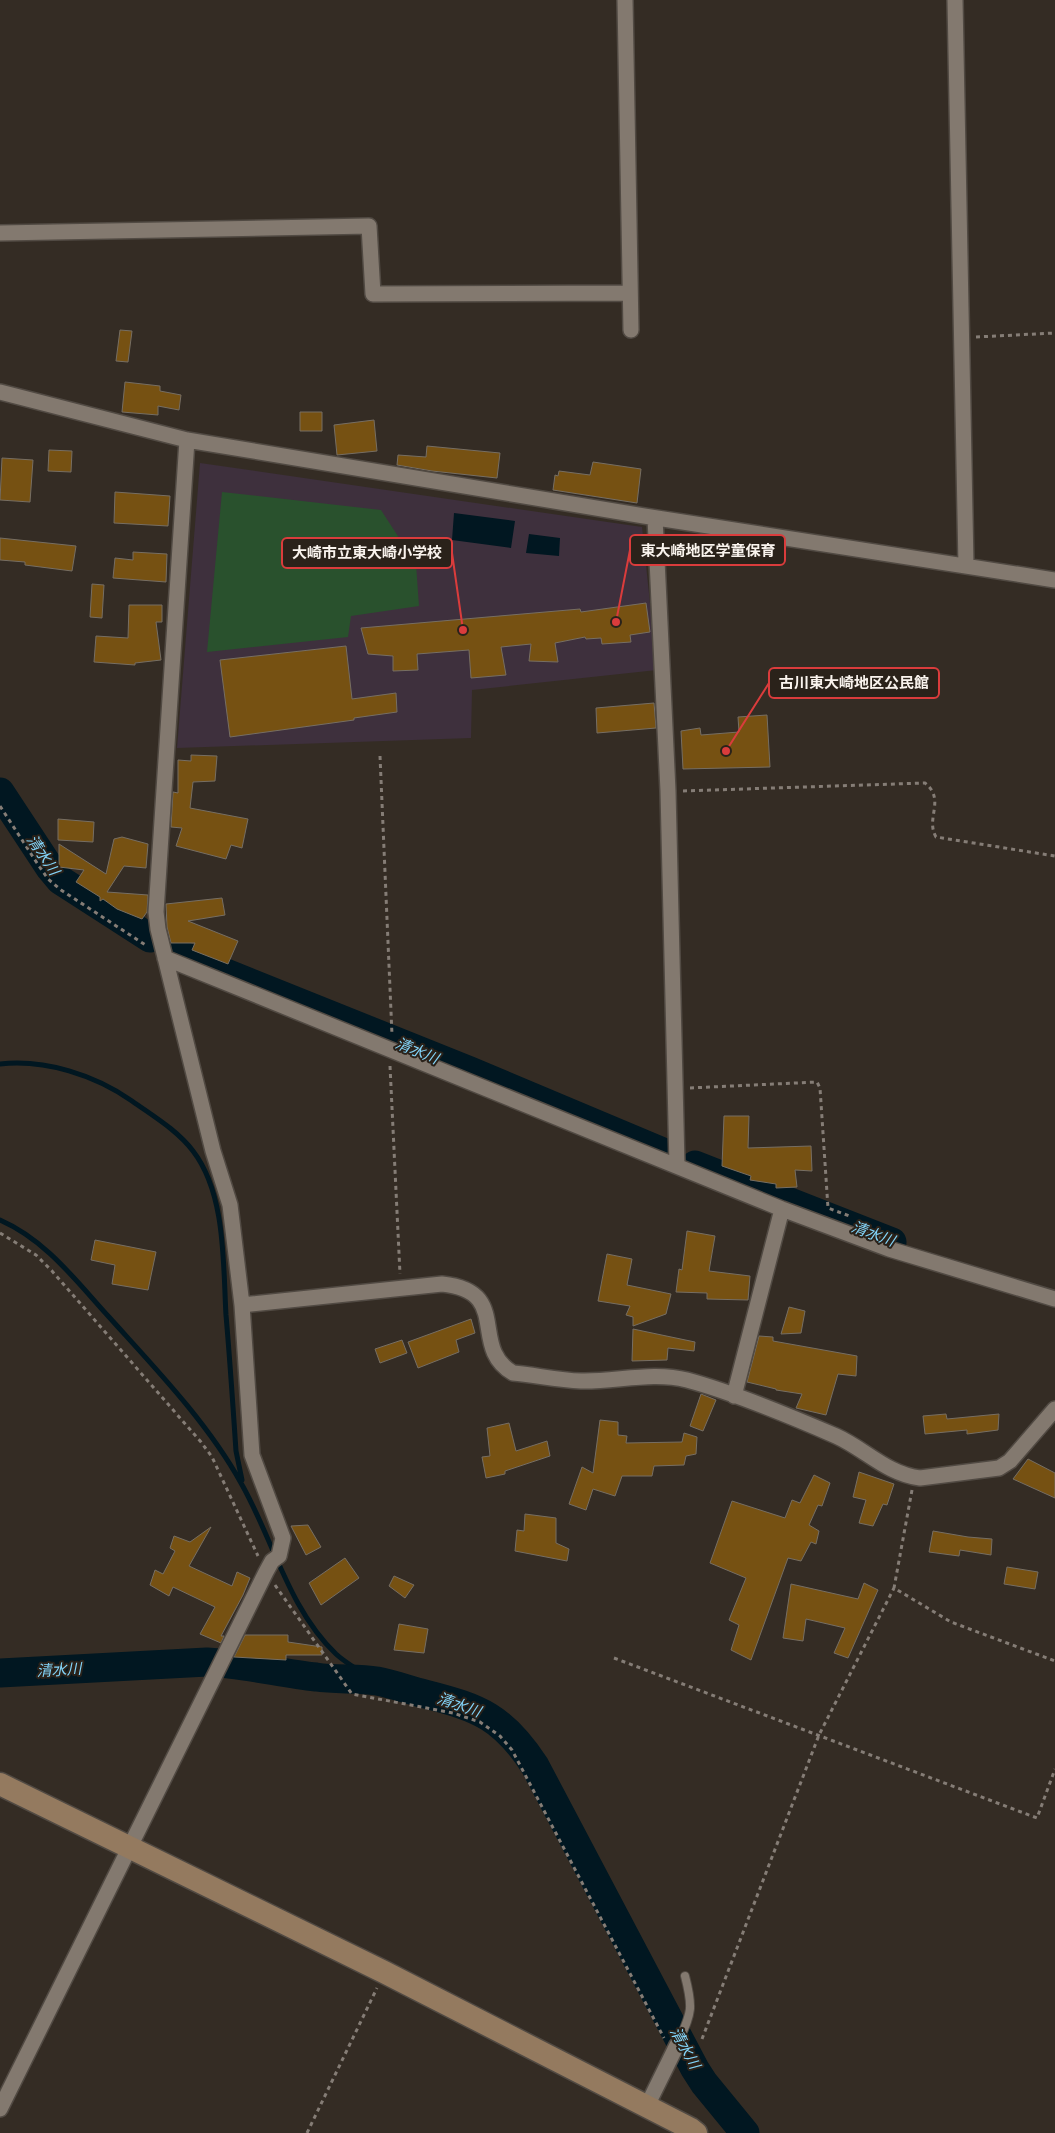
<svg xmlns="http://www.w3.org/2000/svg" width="1055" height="2133" font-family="'PT Sans Narrow','Noto Sans JP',sans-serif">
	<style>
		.education { fill: #3e303d }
		.green { fill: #29512d }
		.water { fill: #011721 }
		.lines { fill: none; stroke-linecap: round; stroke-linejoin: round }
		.stream { stroke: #011721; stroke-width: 5 }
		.river { stroke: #011721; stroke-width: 29 }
		.building { fill: #765112; stroke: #766e63 }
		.lane-casing { stroke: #514a43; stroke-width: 10 }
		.street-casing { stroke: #514a43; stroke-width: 18 }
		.secondary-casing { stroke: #514a43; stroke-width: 25 }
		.path { stroke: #857d76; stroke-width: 3; stroke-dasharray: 4 4; stroke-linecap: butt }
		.lane { stroke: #83796f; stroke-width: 8 }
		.street { stroke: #83796f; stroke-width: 15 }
		.secondary { stroke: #947a5f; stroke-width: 22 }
		.labels { text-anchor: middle; stroke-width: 4; stroke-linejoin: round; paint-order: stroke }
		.water-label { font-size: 15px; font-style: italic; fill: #83d5fa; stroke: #2a221a }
		.leader { fill: none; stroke: #da3c3c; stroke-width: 2 }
		.callout-dot { fill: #da3c3c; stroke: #2a221a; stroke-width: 2 }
		.callout { fill: #2a221a; stroke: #da3c3c; stroke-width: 2 }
		.callout-label { font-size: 15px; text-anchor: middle; font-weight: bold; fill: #f9f3ed }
	</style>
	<rect width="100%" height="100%" fill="#342c24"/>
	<path class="education" d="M200 463 642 527 657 670 472 690 471 738 177 748Z"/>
	<path class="green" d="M222 492 381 510 416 564 419 606 351 616 348 637 207 652Z"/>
	<path class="water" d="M454 513 515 521 511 548 452 540Z
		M529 534 560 538 559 556 526 553Z"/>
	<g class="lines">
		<path class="stream" d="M0 1064C45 1059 95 1075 132 1101 153 1116 177 1130 193 1151 226 1194 223 1264 226 1315 230 1361 233 1406 236 1451L242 1480
			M0 1220C46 1240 76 1281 109 1317 155 1368 208 1423 241 1483 273 1539 288 1608 336 1654 348 1665 363 1673 377 1681"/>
		<path class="river" d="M0 792 50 868 60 880 150 938
			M171 951 470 1071 663 1152
			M695 1165 892 1242
			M0 1673 207 1662C245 1664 280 1673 316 1677 336 1680 357 1678 377 1681 393 1684 409 1690 425 1694 480 1708 503 1717 535 1766L695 2069 704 2083 745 2133"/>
	</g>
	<path class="building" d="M120 330 132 331 128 362 116 361Z
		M125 382 160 386V391L181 395 179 410 158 406V415L122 412Z
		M300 412H322V431H300Z
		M374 420 377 451 337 455 334 425Z
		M427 446 500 453 497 478 432 471 397 465 398 455 426 457Z
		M49 450 72 451 71 472 48 471Z
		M2 458 33 460 30 502 0 500Z
		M593 462 641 469 637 503 553 490 555 475 558 476 559 471 590 475Z
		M115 492 170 496 168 526 114 523Z
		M0 538 76 546 72 571 25 565V562L0 560Z
		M133 552 167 554 166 582 113 578 115 558 133 560Z
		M92 584 104 585 102 618 90 617Z
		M646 603 650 632 630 635 631 642 602 644 601 638 586 639 585 637 555 643 558 662 529 661 531 644 501 647 506 675 471 678 469 650 417 654 418 670 393 671V656L368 654 361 628 580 609 581 612Z
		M129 605H162V622H156L161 660 135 663V665L94 662 96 636 128 638Z
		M346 646 352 699 396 693 397 712 354 718V720L230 737 220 660Z
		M654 703 656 728 597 733 596 708Z
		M767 715 770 767 683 769 681 731 700 728 701 735 739 732 738 717Z
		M191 755 217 756 215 781 193 782 190 808 248 819 242 848 231 845 226 859 176 846 182 828 171 827 173 792 178 793V760L191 761Z
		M58 819 94 822 93 842 58 840Z
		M122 837 148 844 146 868 124 866 107 892 148 895 147 912 142 919 117 909 103 899 100 901V897L76 882 84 870 59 867V844L106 874 114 839Z
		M222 898 225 915 188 921 238 941 228 964 192 950 195 943H171L167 927 166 904Z
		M724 1116H749L748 1148 811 1146 812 1171 795 1170 797 1187 776 1188V1184L750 1180 751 1176 722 1166Z
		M687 1231 715 1236 709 1271 750 1276 748 1300 707 1299V1293L676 1292 679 1269 682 1270Z
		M95 1240 156 1252 148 1290 112 1284 115 1265 91 1260Z
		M607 1254 632 1259 627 1285 671 1294 666 1314 633 1326V1317L626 1315 630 1306 598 1301Z
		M789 1307 805 1311 801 1333 781 1334Z
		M471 1319 475 1333 456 1340 459 1352 418 1368 408 1342Z
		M633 1329 695 1342 694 1351 668 1348 667 1360 632 1361Z
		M759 1336 773 1337V1341L857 1356 856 1376 838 1374 826 1415 796 1408 802 1394 776 1390V1389L747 1382Z
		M402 1340 407 1353 380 1363 375 1349Z
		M701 1394 716 1400 703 1431 690 1426Z
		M946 1414 947 1419 999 1414 998 1430 967 1434V1430L925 1434 923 1416Z
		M600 1420 618 1422V1435L627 1436 626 1443 682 1442 684 1433 697 1437 696 1454 686 1456 684 1465 654 1466 652 1476H622L615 1496 593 1489 586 1510 569 1504 582 1467 593 1473Z
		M509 1423 516 1451 547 1441 550 1456 505 1471V1474L486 1478 482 1457 490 1456 487 1428Z
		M1028 1459 1055 1473V1498L1013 1479Z
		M859 1472 894 1484 887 1505 883 1504 873 1526 859 1523 866 1500 853 1497Z
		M814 1475 830 1483 822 1506 818 1505 809 1525 819 1531 816 1544 811 1542 801 1561 788 1558 751 1660 731 1650 739 1625 729 1620 746 1578 710 1563 732 1501 785 1518 792 1500 800 1503Z
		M525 1514 556 1518V1543L569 1549 567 1561 515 1551 517 1530 524 1531Z
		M308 1525 321 1547 306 1555 291 1526Z
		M211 1527 189 1566 232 1586 237 1572 250 1578 243 1595 221 1636H224L221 1643 200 1634 215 1607 173 1587 169 1596 150 1585 155 1570 163 1574 175 1551 170 1548 174 1536 190 1542Z
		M933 1531 968 1537 992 1539 991 1555 960 1550 959 1556 929 1552Z
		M345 1558 359 1578 321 1605 309 1583Z
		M1007 1567 1038 1572 1035 1589 1004 1584Z
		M394 1576 414 1585 405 1598 389 1586Z
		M864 1583 878 1590 848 1658 834 1653 845 1628 806 1619 803 1641 783 1638 791 1584 858 1599Z
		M399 1624 428 1629 424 1653 394 1650Z
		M245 1635H288V1642L322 1647V1655H286V1660L234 1657Z"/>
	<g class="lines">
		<defs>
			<path id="lane" d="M677 2045C691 2013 694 2011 685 1976"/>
			<path id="street" d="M625 0 631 330
				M955 0 966 566
				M0 233 369 226 373 294 630 293
				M0 392 187 440 644 516 1055 580
				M655 518 668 791 677 1165
				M165 958 782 1209 889 1249 1055 1299
				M242 1305 442 1284C513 1291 468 1347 513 1373 535 1375 558 1380 581 1381 616 1382 652 1371 687 1380 735 1393 790 1416 836 1436 865 1449 887 1474 920 1478L999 1468 1010 1461 1055 1409
				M734 1396 782 1209
				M647 2106 677 2045
				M0 2109 266 1572 272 1561 279 1556 283 1538 252 1455 242 1305 230 1205 213 1151 158 929 156 912 187 440"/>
			<path id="secondary" d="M0 1784 384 1972 691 2129 696 2133"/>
		</defs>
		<use href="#lane" class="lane-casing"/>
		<use href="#street" class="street-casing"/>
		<use href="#secondary" class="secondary-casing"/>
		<path class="path" d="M976 337 1055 333
			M380 756 392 1035
			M683 791 925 783C946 800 925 818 936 837L1055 856
			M0 806 37 863 48 879 61 890 147 946
			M390 1066 400 1274
			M690 1088 817 1082 820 1088 828 1208 852 1217
			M0 1233 36 1255 52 1271 201 1442 212 1457 258 1556
			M912 1490 894 1588 951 1622 1055 1661
			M275 1585 352 1694 453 1713 480 1722 500 1736 512 1750 664 2038
			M614 1658 1037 1818 1055 1769
			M702 2039 819 1735 894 1588
			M307 2133 377 1988"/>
		<use href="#lane" class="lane"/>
		<use href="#street" class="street"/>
		<use href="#secondary" class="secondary"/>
	</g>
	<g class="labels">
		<g class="water-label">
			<text transform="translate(43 855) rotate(56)" y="5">清水川</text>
			<text transform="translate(417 1051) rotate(22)" y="5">清水川</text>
			<text transform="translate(873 1234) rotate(20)" y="5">清水川</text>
			<text transform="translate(59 1670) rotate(-3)" y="5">清水川</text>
			<text transform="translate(459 1705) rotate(19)" y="5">清水川</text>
			<text transform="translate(685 2048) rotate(61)" y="5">清水川</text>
		</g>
	</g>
	<path class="leader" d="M616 622L630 550M463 630L452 553M726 751L769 683"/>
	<g class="callout-dot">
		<circle cx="616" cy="622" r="5"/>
		<circle cx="463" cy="630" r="5"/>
		<circle cx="726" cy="751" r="5"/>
	</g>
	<g class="callout">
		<rect x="630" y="535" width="155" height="30" rx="5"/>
		<rect x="282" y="538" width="170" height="30" rx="5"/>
		<rect x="769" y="668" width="170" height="30" rx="5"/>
	</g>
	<g class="callout-label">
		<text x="708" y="556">東大崎地区学童保育</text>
		<text x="367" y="558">大崎市立東大崎小学校</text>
		<text x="854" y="688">古川東大崎地区公民館</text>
	</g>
</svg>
